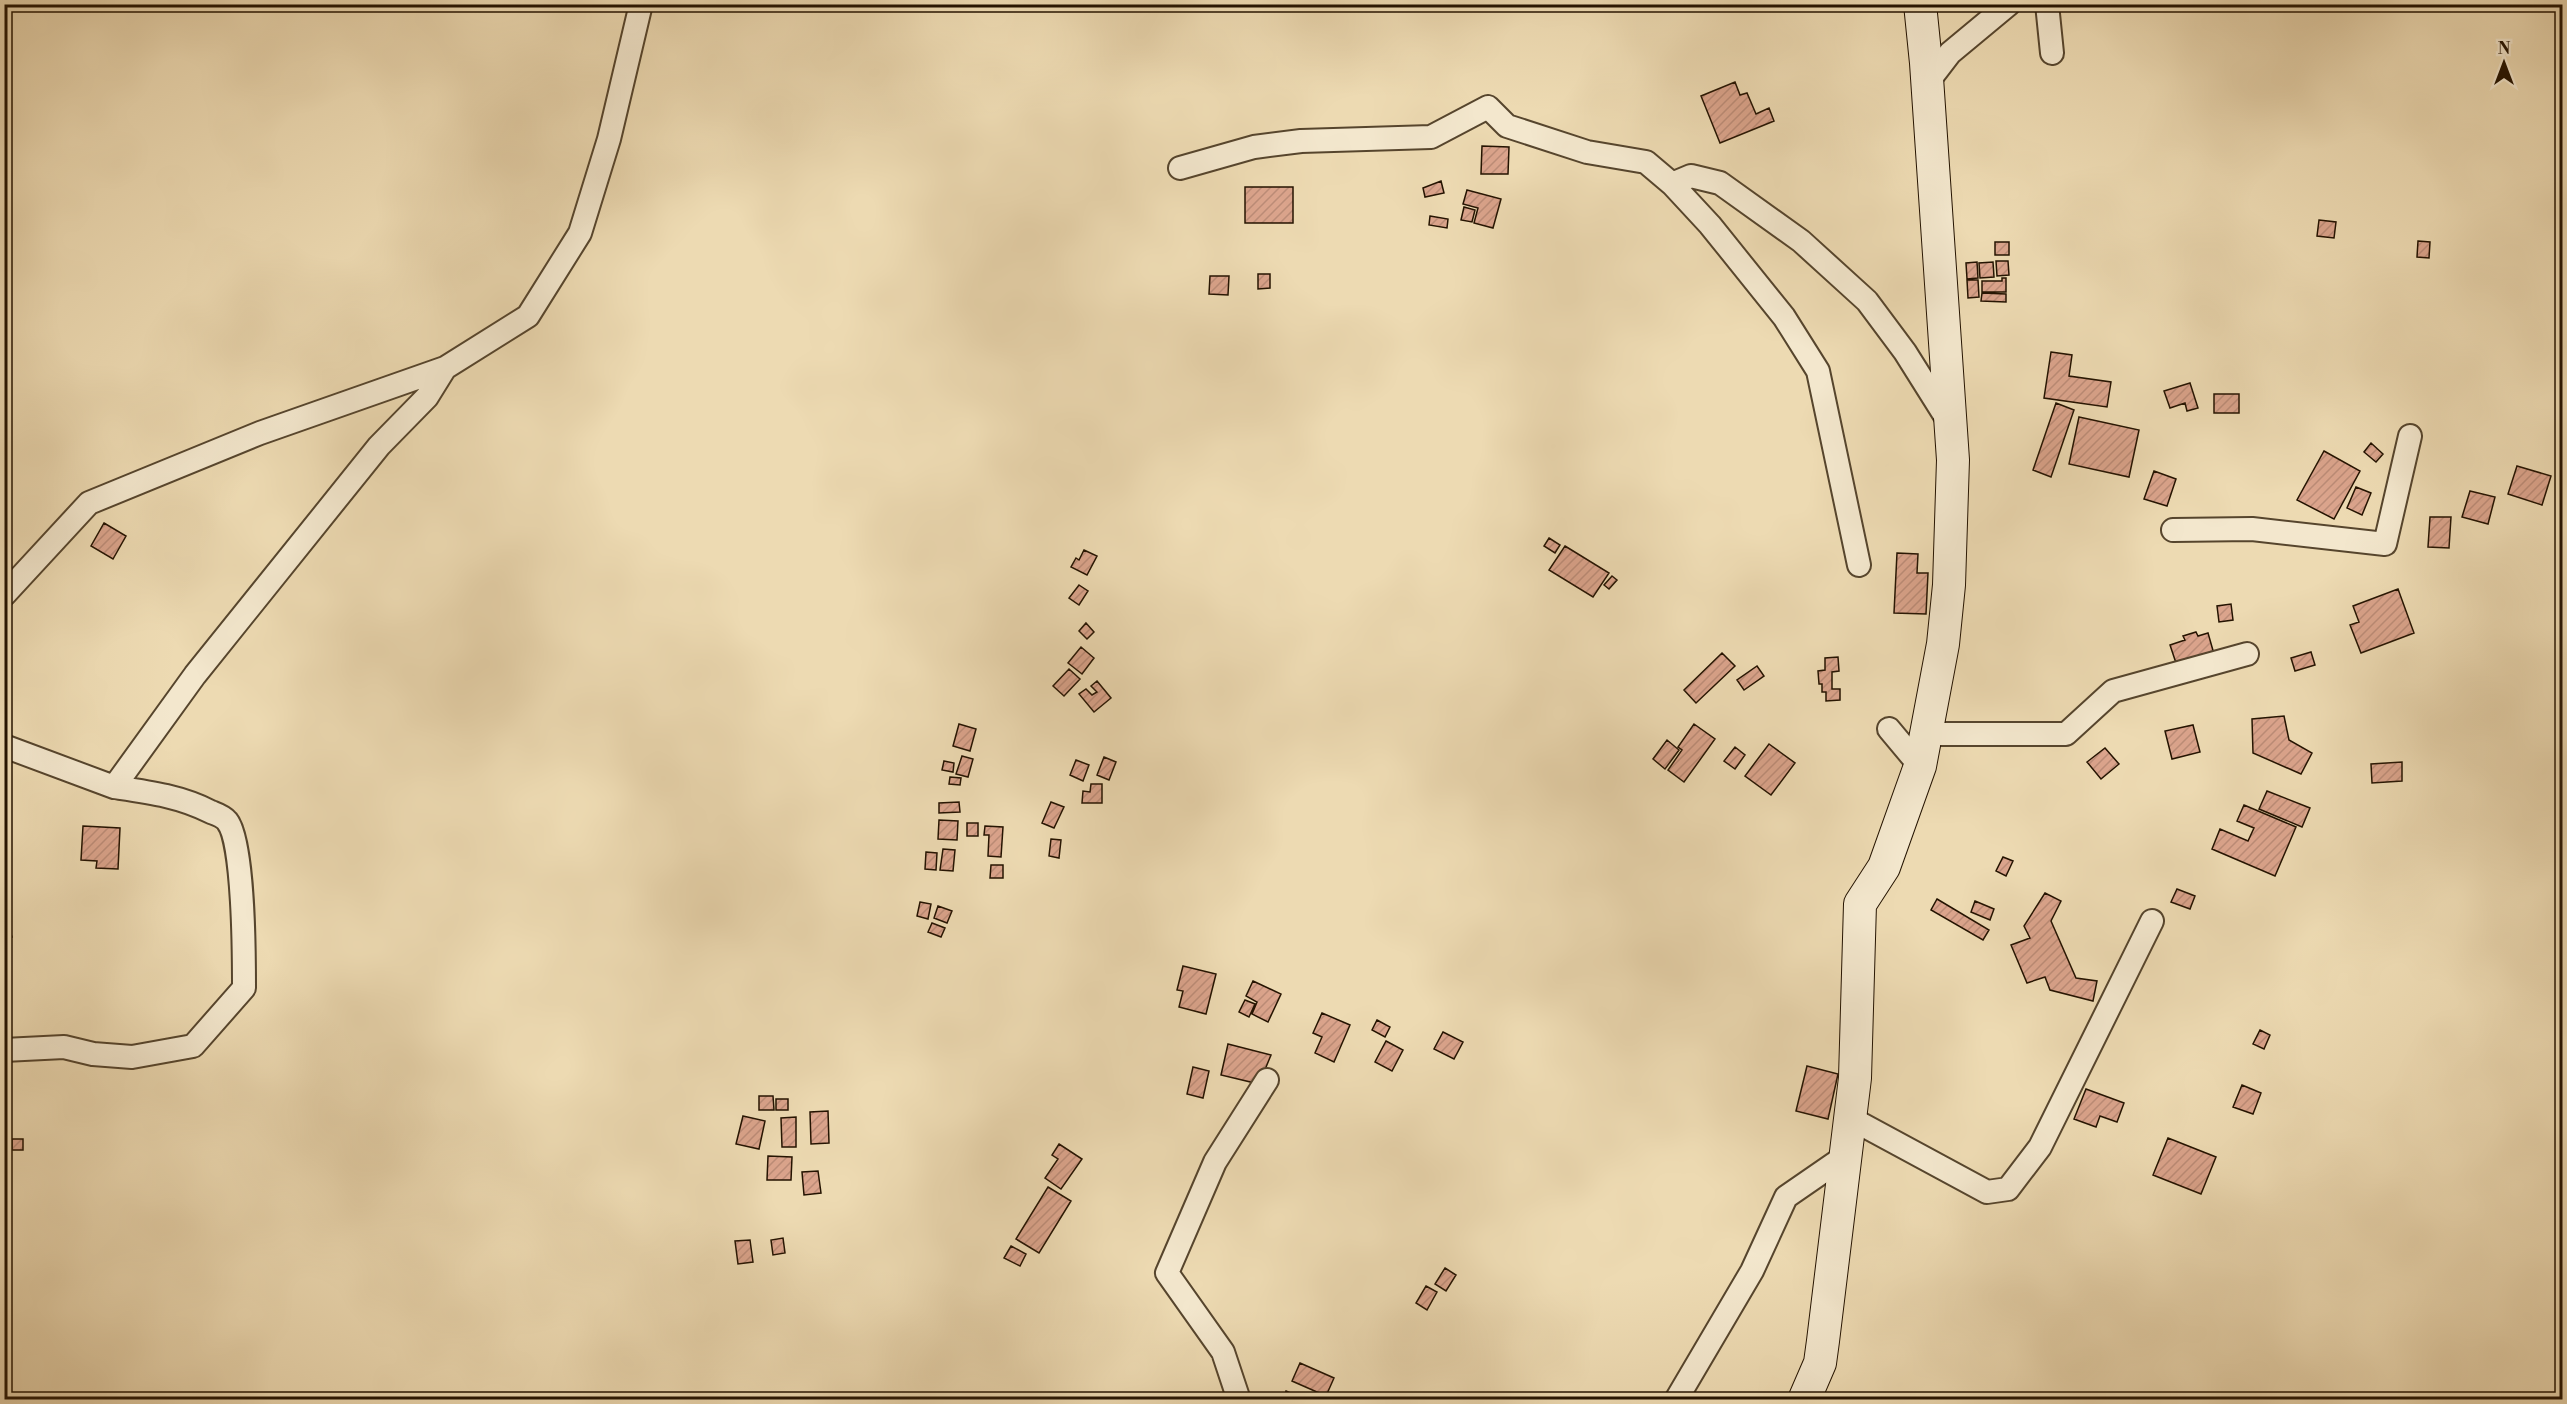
<svg xmlns="http://www.w3.org/2000/svg" width="2567" height="1404" font-family="'Libre Bodoni',serif">
	<style>
		.building { fill: url(#building-hatch); stroke: #241301; stroke-width: 1.5 }
		.lines { fill: none; stroke-linecap: round; stroke-linejoin: round }
		.street-casing { stroke: #56452d; stroke-width: 26 }
		.secondary-casing { stroke: #241301; stroke-width: 34 }
		.street { stroke: #f3e7cd; stroke-width: 22 }
		.secondary { stroke: #f3e7cd; stroke-width: 32 }
	</style>
	<defs>
		<pattern id="building-hatch" width="6" height="6" patternUnits="userSpaceOnUse" patternTransform="scale(1.5)"><rect width="6" height="6" fill="#dba48c"/><path d="M-1 1l2-2M0 6l6-6M5 7l2-2" fill="none" stroke="#bc8c77"/></pattern>
	</defs>
	<rect width="100%" height="100%" fill="#eddab2"/>
	<filter id="stains"><feTurbulence type="fractalNoise" baseFrequency=".00333" numOctaves="4"/><feColorMatrix values="0 0 0 0 .2 0 0 0 0 .09 0 0 0 0 .02 0 0 0 .5 -.17"/></filter>
	<radialGradient id="worn" r=".72"><stop offset=".6" stop-color="#630" stop-opacity="0"/><stop offset="1" stop-color="#630" stop-opacity=".3"/></radialGradient>
	<path class="building" d="M1735 82 1740 95 1747 93 1756 114 1769 108 1774 121 1720 143 1701 96Z
		M1482 146 1509 147 1508 174H1481Z
		M1441 181 1444 193 1425 197 1423 188Z
		M1245 187H1293V223H1245Z
		M1467 190 1501 199 1493 228 1474 223 1478 208 1463 204Z
		M1464 207 1475 210 1472 222 1461 220Z
		M1430 216 1448 219 1447 228 1429 225Z
		M2319 220 2336 222 2334 238 2317 236Z
		M2418 241 2430 242 2429 258 2417 257Z
		M1995 242H2009V255H1995Z
		M1996 261H2008L2009 275 1997 276Z
		M1977 262 1978 278 1967 279 1966 263Z
		M1993 262 1994 277 1980 278 1979 263Z
		M1258 274H1270V288L1258 289Z
		M1210 276H1229L1228 295 1209 294Z
		M2002 278H2006V292H1982V281H2002Z
		M1967 280H1978L1979 297 1968 298Z
		M1982 293 2006 294V302L1981 301Z
		M2051 352 2072 355 2069 376 2111 382 2107 407 2044 398Z
		M2190 383 2198 408 2187 411 2185 403 2170 408 2164 391Z
		M2214 394H2239V413H2214Z
		M2056 403 2074 410 2051 477 2033 470Z
		M2079 417 2139 430 2129 477 2069 464Z
		M2371 443 2383 454 2376 462 2364 452Z
		M2324 451 2360 471 2334 519 2297 500Z
		M2517 466 2551 476 2542 505 2508 494Z
		M2154 471 2176 479 2167 506 2144 499Z
		M2356 487 2371 493 2362 515 2347 508Z
		M2470 491 2495 497 2488 524 2462 517Z
		M2430 517H2451L2449 548 2428 547Z
		M104 523 126 536 113 559 91 546Z
		M1549 538 1560 545 1555 553 1544 546Z
		M1565 546 1609 573 1593 597 1549 570Z
		M1084 550 1097 556 1087 575 1071 567 1076 558 1079 560Z
		M1897 553 1918 554 1917 573H1928L1926 614 1894 613Z
		M1612 576 1617 580 1609 589 1604 585Z
		M1079 585 1088 591 1079 605 1069 598Z
		M2398 589 2414 633 2361 653 2350 625 2359 622 2353 606Z
		M2231 604 2233 620 2219 622 2217 606Z
		M1086 623 1094 632 1087 639 1079 631Z
		M2196 632 2198 636 2208 633 2214 654 2177 666 2170 645 2185 640 2183 636Z
		M1081 647 1094 658 1082 674 1068 663Z
		M2311 652 2315 665 2295 671 2291 658Z
		M1722 653 1735 666 1696 703 1684 690Z
		M1838 657 1839 671 1832 672V689H1840V700L1826 701V692H1822V684H1819L1818 671 1825 670V658Z
		M1757 666 1764 676 1744 690 1737 680Z
		M1069 669 1080 679 1064 696 1053 686Z
		M1097 681 1111 698 1094 712 1079 694 1086 689 1092 695 1097 692 1091 686Z
		M2284 716 2289 740 2312 753 2301 774 2253 753 2252 719Z
		M959 724 976 729 970 751 953 746Z
		M1694 724 1715 739 1684 782 1668 770 1682 750 1678 747Z
		M2193 725 2200 752 2172 759 2165 731Z
		M1667 740 1679 750 1665 769 1653 759Z
		M1769 744 1795 763 1771 795 1745 776Z
		M1735 747 1745 755 1735 769 1724 761Z
		M2105 748 2119 764 2101 779 2087 762Z
		M962 756 973 759 968 777 956 774Z
		M1104 757 1116 762 1109 780 1097 775Z
		M1076 760 1089 765 1083 781 1070 775Z
		M944 761 954 763 953 772 942 770Z
		M2402 762V781L2372 783 2371 764Z
		M950 777 961 778 960 785 949 784Z
		M1091 784H1102V803H1082L1083 791 1090 792Z
		M2267 791 2310 808 2302 827 2259 809Z
		M959 802 960 812 939 813V803Z
		M1051 802 1064 807 1054 828 1042 823Z
		M2244 805 2296 827 2275 876 2212 849 2220 829 2248 841 2254 828 2237 821Z
		M939 820 958 821 957 840 938 839Z
		M967 823H978V836H967Z
		M83 826 120 828 118 869 96 868 97 861 81 860Z
		M985 826 1003 827 1001 857 988 856 989 835H984Z
		M1051 839 1061 840 1059 858 1049 856Z
		M943 849 955 850 953 871 940 870Z
		M926 852 937 853 936 870 925 869Z
		M2003 857 2013 861 2006 876 1996 871Z
		M991 865H1003V878H990Z
		M2177 889 2195 896 2190 909 2171 902Z
		M2045 893 2061 901 2051 921 2076 978 2097 981 2093 1001 2050 990 2045 977 2027 983 2011 945 2030 938 2024 926Z
		M1937 899 1989 930 1983 940 1931 910Z
		M1975 901 1994 909 1990 920 1971 912Z
		M920 902 931 904 928 919 917 916Z
		M938 906 952 911 947 923 934 918Z
		M4 911 12 937 4 940Z
		M932 923 945 928 941 937 928 932Z
		M1183 966 1216 974 1206 1014 1179 1007 1183 991 1177 990Z
		M1253 981 1281 994 1268 1022 1252 1014 1257 1002 1246 996Z
		M1245 1000 1255 1004 1249 1017 1239 1012Z
		M1322 1013 1350 1025 1334 1062 1315 1053 1322 1037 1313 1033Z
		M1377 1020 1390 1027 1385 1037 1372 1030Z
		M2260 1030 2270 1035 2264 1049 2253 1044Z
		M1443 1032 1463 1042 1454 1059 1434 1049Z
		M1386 1041 1403 1050 1392 1071 1375 1062Z
		M1228 1044 1271 1055 1259 1084 1221 1075Z
		M1807 1066 1838 1074 1828 1119 1796 1111Z
		M1193 1067 1209 1071 1203 1098 1187 1094Z
		M2242 1085 2261 1093 2253 1114 2233 1107Z
		M2086 1089 2124 1103 2117 1122 2100 1116 2096 1127 2074 1119Z
		M759 1096H773L774 1110H759Z
		M776 1099H788V1110H776Z
		M828 1111 829 1143 811 1144 810 1112Z
		M743 1116 765 1121 759 1149 736 1144Z
		M796 1117V1147H782L781 1118Z
		M2168 1138 2216 1157 2201 1194 2153 1175Z
		M12 1139H23V1150H12Z
		M1059 1144 1082 1159 1061 1189 1045 1178 1058 1159 1052 1155Z
		M768 1156 792 1157 791 1180H767Z
		M818 1171 821 1193 804 1195 802 1172Z
		M1048 1187 1071 1201 1039 1253 1016 1239Z
		M783 1238 785 1253 773 1255 771 1240Z
		M750 1240 753 1262 738 1264 735 1241Z
		M1011 1246 1026 1254 1020 1266 1004 1258Z
		M1445 1268 1456 1275 1446 1291 1435 1284Z
		M1426 1286 1437 1292 1427 1310 1416 1303Z
		M1300 1363 1334 1378 1326 1396 1292 1381Z
		M1286 1391 1306 1400H1283Z"/>
	<g class="lines">
		<defs>
			<path id="street" d="M2047 4 2052 53
				M1927 83 1950 53 2009 4
				M1180 168 1254 147 1301 141 1431 137 1488 107 1507 126 1587 152 1646 162 1672 184 1710 225 1784 317 1818 371 1859 565
				M1672 184 1691 176 1720 183 1801 241 1867 301 1905 352 1949 422
				M2173 530 2252 529 2385 544 2410 436
				M4 595 89 503 260 433 445 368
				M1889 729 1920 766
				M1927 734H2066L2113 691 2247 654
				M4 746 114 787 195 675 379 446 427 397 445 368 528 316 580 233 609 139 641 4
				M4 1050 64 1047 93 1054 132 1057 193 1046 244 988C244 957 244 841 227 821 223 816 216 814 211 812 180 796 148 792 114 787
				M1850 1118 1987 1192 2008 1189 2040 1147 2152 921
				M1239 1400 1223 1352 1167 1273 1215 1162 1267 1080
				M1676 1400 1752 1271 1786 1197 1844 1157"/>
			<path id="secondary" d="M1804 1400 1820 1363 1823 1341 1855 1078 1860 904 1884 867 1920 766 1943 644 1949 585 1953 460 1926 63 1920 4"/>
		</defs>
		<use href="#street" class="street-casing"/>
		<use href="#secondary" class="secondary-casing"/>
		<use href="#street" class="street"/>
		<use href="#secondary" class="secondary"/>
	</g>
	<rect width="2567" height="1404" fill="none" stroke="#eddab2" stroke-width="24"/>
	<rect x="6" y="6" width="2555" height="1392" fill="none" stroke="#241301" stroke-width="3"/>
	<rect x="12" y="12" width="2543" height="1380" fill="none" stroke="#241301" stroke-width="1.5"/>
	<g transform="translate(2504 63)" stroke="#f3e7cd" stroke-width="4.5" paint-order="stroke">
	<path d="M0-4.5L10 22L0 15L-10 22Z" fill="#241301"/>
	<text y="-9" font-size="16" font-weight="bold" text-anchor="middle" fill="#241301">N</text>
	</g>
	<rect width="100%" height="100%" filter="url(#stains)"/>
	<rect width="100%" height="100%" fill="url(#worn)"/>
</svg>
